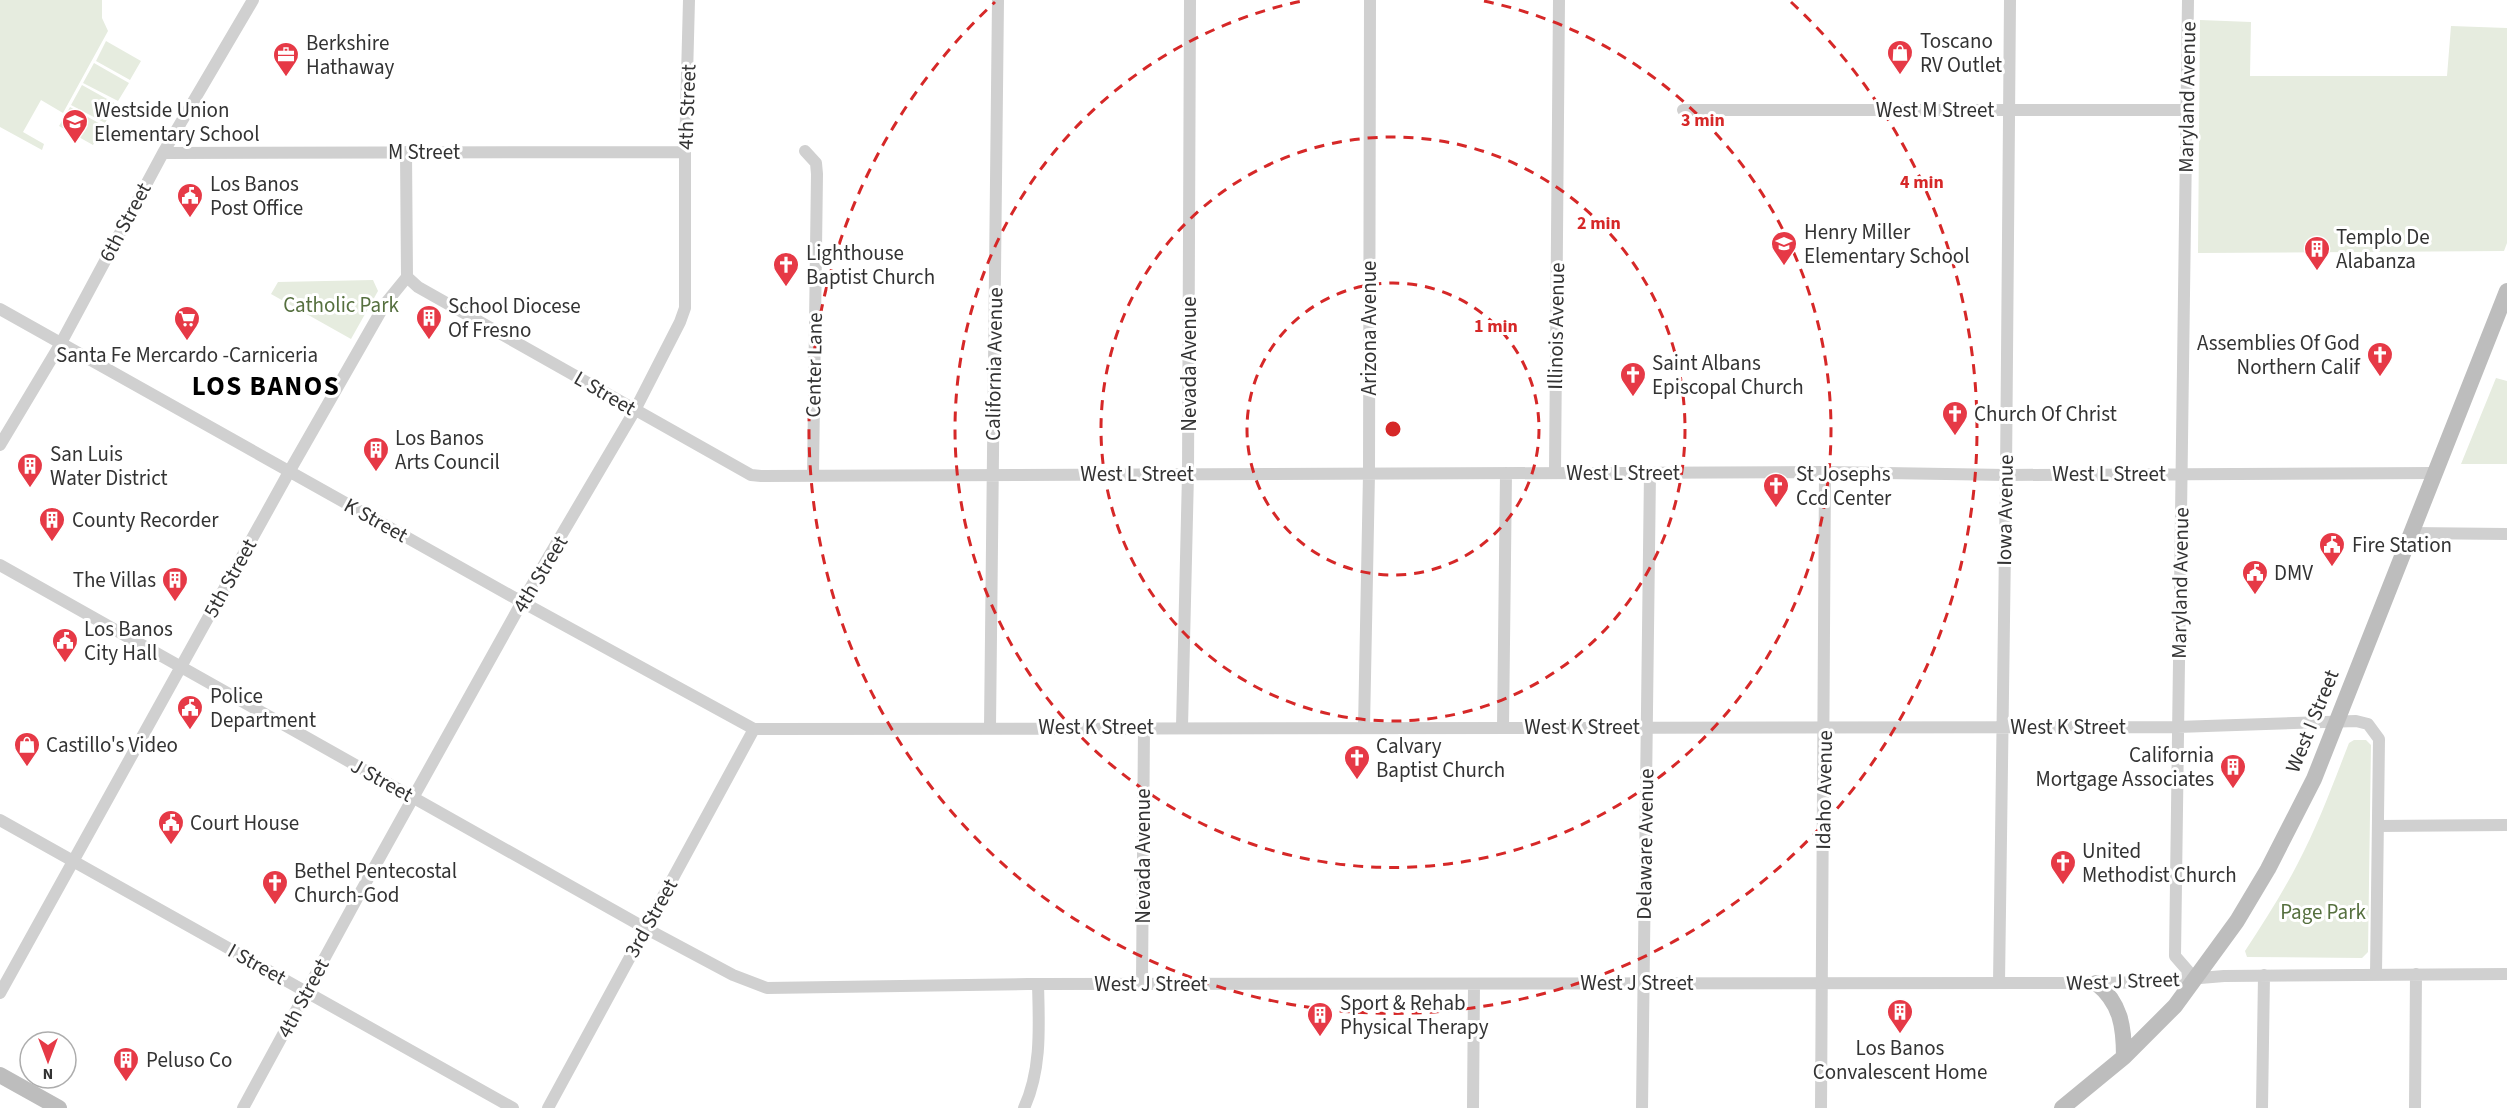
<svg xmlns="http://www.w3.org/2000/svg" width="2507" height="1108" font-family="'Source Sans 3',sans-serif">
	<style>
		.green { fill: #e6ecdf }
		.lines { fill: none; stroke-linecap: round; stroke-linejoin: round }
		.street { stroke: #d0d0d0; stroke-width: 12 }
		.secondary { stroke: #bdbdbd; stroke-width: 16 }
		.ring { fill: none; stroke: #d62828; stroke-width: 3; stroke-dasharray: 10 8 }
		.labels { text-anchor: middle; stroke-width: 6; stroke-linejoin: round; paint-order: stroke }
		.poi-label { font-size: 21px; fill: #333; stroke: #fff; text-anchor: start }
		.street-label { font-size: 21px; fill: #333; stroke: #fff }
		.park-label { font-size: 21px; fill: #56703f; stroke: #fff }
		.district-label { font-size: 27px; font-weight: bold; letter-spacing: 1.5px; fill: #000; stroke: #fff }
		.centre { fill: #d62828; stroke: #fff; stroke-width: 3 }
		.ring-label { font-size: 18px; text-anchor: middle; font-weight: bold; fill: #d62828; stroke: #fff; stroke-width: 6; stroke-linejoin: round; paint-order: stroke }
	</style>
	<rect width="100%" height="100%" fill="#fff"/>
	<path class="green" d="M0 0H102V18L108 31 63 113 41 100 23 132 44 144 42 150 0 127Z
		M2200 20 2251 22 2250 76H2447L2451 26 2507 28V243L2504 251 2198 253Z
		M106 41 141 61 130 80 96 61Z
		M94 63 129 83 118 101 83 83Z
		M82 85 116 104 105 123 71 105Z
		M70 107 104 126 93 145 59 126Z
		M373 280 378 291 351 339 271 294 278 282Z
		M2496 378 2507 381V464H2461Z
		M2354 740H2366L2371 745 2368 952 2362 958 2247 957 2245 951C2264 922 2282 894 2298 863 2318 825 2333 784 2349 743Z"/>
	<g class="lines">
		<path class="street" d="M2188 0 2175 956 2195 979
			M1683 110H2187
			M805 151 816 163 817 174 813 476
			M163 153 685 152
			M407 277 418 287 751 475 761 476 1825 472 2006 475 2434 473
			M0 309 522 602 754 729 2177 727 2356 721 2368 724 2379 739 2376 974
			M0 445 61 343 163 153 253 0
			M1555 473 1559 0
			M2410 533 2507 534
			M0 565 645 928 733 975 767 988 1028 984 2096 983 2152 982 2224 976 2507 974
			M990 727 998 0
			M1182 727 1188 474 1190 0
			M1364 728 1369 474 1370 0
			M1503 728 1506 473
			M0 820 513 1108
			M2378 826 2507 825
			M1999 983 2006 475 2010 0
			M1142 984 1144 727
			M0 993 289 472 385 304 407 277 406 152
			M243 1108 360 893 522 602 635 410 680 322 685 308V152L689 0
			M548 1108 754 729
			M1024 1108C1042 1069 1039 1025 1038 984
			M1473 1108 1474 984
			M1642 1108 1650 472
			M1821 1108 1825 472
			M2262 1108 2264 975
			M2415 1108 2416 974"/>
		<path class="secondary" d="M2096 983C2121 1003 2124 1027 2124 1057
			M0 1075 59 1108
			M2062 1108 2124 1057 2175 1006 2237 921 2268 869 2314 779 2507 291"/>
	</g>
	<g class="ring">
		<circle cx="1393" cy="429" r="146"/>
		<circle cx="1393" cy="429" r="292"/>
		<path d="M1484 1A438 438 0 1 1 1302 1"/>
		<path d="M1791 2A584 584 0 1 1 995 2"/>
	</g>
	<defs>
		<symbol id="shop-pin" viewBox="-11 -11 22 30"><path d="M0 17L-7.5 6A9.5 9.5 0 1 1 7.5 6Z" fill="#e63946" stroke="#fff"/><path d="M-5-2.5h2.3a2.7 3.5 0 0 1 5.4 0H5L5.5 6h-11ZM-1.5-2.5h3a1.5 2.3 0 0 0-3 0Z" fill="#fff"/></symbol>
		<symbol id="office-pin" viewBox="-11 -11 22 30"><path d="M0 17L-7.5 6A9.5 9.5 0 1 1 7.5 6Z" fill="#e63946" stroke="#fff"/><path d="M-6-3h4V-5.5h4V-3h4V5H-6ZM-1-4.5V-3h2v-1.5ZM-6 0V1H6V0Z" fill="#fff"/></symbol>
		<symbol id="school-pin" viewBox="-11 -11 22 30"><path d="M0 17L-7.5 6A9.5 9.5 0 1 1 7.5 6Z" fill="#e63946" stroke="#fff"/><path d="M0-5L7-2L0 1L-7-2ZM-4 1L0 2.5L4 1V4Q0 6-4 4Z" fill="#fff"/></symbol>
		<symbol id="civic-pin" viewBox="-11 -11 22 30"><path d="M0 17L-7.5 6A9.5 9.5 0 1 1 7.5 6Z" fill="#e63946" stroke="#fff"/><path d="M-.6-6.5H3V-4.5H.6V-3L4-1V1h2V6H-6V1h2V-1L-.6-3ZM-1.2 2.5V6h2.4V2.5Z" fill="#fff"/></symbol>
		<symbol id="building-pin" viewBox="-11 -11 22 30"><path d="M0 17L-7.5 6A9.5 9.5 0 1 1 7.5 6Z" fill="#e63946" stroke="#fff"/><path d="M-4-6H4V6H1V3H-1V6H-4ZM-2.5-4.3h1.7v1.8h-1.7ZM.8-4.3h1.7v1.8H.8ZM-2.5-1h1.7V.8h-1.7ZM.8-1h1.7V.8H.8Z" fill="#fff"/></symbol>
		<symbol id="church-pin" viewBox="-11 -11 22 30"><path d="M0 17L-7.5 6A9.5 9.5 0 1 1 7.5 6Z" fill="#e63946" stroke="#fff"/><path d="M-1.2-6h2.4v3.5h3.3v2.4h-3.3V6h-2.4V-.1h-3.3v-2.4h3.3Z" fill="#fff"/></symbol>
		<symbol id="supermarket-pin" viewBox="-11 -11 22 30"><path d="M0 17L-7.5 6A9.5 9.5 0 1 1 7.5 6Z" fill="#e63946" stroke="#fff"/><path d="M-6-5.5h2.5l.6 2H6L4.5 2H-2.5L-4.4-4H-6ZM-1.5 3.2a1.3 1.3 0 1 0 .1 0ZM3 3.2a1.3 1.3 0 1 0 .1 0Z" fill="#fff"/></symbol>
	</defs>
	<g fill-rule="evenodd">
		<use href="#shop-pin" x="1885" y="38" width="30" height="40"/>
		<use href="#office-pin" x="271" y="40" width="30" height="40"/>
		<use href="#school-pin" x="60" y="107" width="30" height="40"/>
		<use href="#civic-pin" x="175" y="181" width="30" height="40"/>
		<use href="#school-pin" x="1769" y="229" width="30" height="40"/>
		<use href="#building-pin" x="2302" y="234" width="30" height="40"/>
		<use href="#church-pin" x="771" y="250" width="30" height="40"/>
		<use href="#building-pin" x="414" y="303" width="30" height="40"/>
		<use href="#supermarket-pin" x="172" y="304" width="30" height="40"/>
		<use href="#church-pin" x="2365" y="340" width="30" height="40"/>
		<use href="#church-pin" x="1618" y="360" width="30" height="40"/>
		<use href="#church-pin" x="1940" y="399" width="30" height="40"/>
		<use href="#building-pin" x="361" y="435" width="30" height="40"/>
		<use href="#building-pin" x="15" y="451" width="30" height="40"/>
		<use href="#church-pin" x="1761" y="471" width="30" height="40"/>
		<use href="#building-pin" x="37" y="505" width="30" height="40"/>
		<use href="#civic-pin" x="2317" y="530" width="30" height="40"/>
		<use href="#civic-pin" x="2240" y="558" width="30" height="40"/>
		<use href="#building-pin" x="160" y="565" width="30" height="40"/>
		<use href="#civic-pin" x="50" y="626" width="30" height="40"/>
		<use href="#civic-pin" x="175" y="693" width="30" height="40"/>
		<use href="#shop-pin" x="12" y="730" width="30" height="40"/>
		<use href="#church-pin" x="1342" y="743" width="30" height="40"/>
		<use href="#building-pin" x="2218" y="752" width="30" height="40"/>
		<use href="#civic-pin" x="156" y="808" width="30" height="40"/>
		<use href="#church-pin" x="2048" y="848" width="30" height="40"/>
		<use href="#church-pin" x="260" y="868" width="30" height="40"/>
		<use href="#building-pin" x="1885" y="997" width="30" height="40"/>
		<use href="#building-pin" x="1305" y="1000" width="30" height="40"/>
		<use href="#building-pin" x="111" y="1045" width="30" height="40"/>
	</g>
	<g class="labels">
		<g class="poi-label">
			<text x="1920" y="48">Toscano<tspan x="1920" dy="24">RV Outlet</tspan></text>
			<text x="306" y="50">Berkshire<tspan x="306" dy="24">Hathaway</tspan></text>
			<text x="94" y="117">Westside Union<tspan x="94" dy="24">Elementary School</tspan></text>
			<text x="210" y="191">Los Banos<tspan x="210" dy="24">Post Office</tspan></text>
			<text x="1804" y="239">Henry Miller<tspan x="1804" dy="24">Elementary School</tspan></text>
			<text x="2336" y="244">Templo De<tspan x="2336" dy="24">Alabanza</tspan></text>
			<text x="806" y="260">Lighthouse<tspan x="806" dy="24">Baptist Church</tspan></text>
			<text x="448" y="313">School Diocese<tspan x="448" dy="24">Of Fresno</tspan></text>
			<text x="2360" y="350" text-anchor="end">Assemblies Of God<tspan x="2360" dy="24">Northern Calif</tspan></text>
			<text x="187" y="362" text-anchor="middle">Santa Fe Mercardo -Carniceria</text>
			<text x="1652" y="370">Saint Albans<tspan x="1652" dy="24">Episcopal Church</tspan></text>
			<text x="1974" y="421">Church Of Christ</text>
			<text x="395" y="445">Los Banos<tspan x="395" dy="24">Arts Council</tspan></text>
			<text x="50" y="461">San Luis<tspan x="50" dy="24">Water District</tspan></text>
			<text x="1796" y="481">St Josephs<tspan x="1796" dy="24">Ccd Center</tspan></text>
			<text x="72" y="527">County Recorder</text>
			<text x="2352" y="552">Fire Station</text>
			<text x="2274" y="580">DMV</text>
			<text x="156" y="587" text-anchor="end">The Villas</text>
			<text x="84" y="636">Los Banos<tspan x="84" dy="24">City Hall</tspan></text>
			<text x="210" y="703">Police<tspan x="210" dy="24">Department</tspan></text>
			<text x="46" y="752">Castillo's Video</text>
			<text x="1376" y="753">Calvary<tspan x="1376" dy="24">Baptist Church</tspan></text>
			<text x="2214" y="762" text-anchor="end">California<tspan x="2214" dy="24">Mortgage Associates</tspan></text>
			<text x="190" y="830">Court House</text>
			<text x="2082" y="858">United<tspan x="2082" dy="24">Methodist Church</tspan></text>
			<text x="294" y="878">Bethel Pentecostal<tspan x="294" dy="24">Church-God</tspan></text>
			<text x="1340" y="1010">Sport &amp; Rehab<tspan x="1340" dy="24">Physical Therapy</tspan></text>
			<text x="1900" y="1055" text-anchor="middle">Los Banos<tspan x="1900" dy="24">Convalescent Home</tspan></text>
			<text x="146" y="1067">Peluso Co</text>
		</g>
		<g class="street-label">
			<text transform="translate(2187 97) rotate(-89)" y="7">Maryland Avenue</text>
			<text transform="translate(687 107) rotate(-88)" y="7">4th Street</text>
			<text x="1935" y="117">West M Street</text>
			<text x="424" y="159">M Street</text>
			<text transform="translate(125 222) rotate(-62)" y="7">6th Street</text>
			<text transform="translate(1556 326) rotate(-89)" y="7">Illinois Avenue</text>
			<text transform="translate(1369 328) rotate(-90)" y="7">Arizona Avenue</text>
			<text transform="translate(994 364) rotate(-89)" y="7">California Avenue</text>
			<text transform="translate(1189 364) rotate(-90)" y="7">Nevada Avenue</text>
			<text transform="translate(814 365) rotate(-89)" y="7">Center Lane</text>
			<text transform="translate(605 393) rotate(30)" y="7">L Street</text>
			<text x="1623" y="480">West L Street</text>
			<text x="1137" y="481">West L Street</text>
			<text x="2109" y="481">West L Street</text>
			<text transform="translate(2005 510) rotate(-89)" y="7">Iowa Avenue</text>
			<text transform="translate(376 520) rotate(29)" y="7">K Street</text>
			<text transform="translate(540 574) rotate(-59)" y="7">4th Street</text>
			<text transform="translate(230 578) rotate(-61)" y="7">5th Street</text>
			<text transform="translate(2180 583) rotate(-89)" y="7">Maryland Avenue</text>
			<text transform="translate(2312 721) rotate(-68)" y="7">West I Street</text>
			<text x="1096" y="734">West K Street</text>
			<text x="1582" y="734">West K Street</text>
			<text x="2068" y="734">West K Street</text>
			<text transform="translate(382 780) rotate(29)" y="7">J Street</text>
			<text transform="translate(1824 790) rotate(-89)" y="7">Idaho Avenue</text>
			<text transform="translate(1645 844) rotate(-89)" y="7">Delaware Avenue</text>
			<text transform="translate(1143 856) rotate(-90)" y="7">Nevada Avenue</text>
			<text transform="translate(651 918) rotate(-61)" y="7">3rd Street</text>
			<text transform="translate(257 964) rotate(29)" y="7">I Street</text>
			<text transform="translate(2123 981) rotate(-2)" y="7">West J Street</text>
			<text x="1637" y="990">West J Street</text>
			<text x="1151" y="991">West J Street</text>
			<text transform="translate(303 998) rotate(-62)" y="7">4th Street</text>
		</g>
		<g class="park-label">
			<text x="341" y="312">Catholic Park</text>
			<text x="2323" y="919">Page Park</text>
		</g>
		<g class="district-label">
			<text x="266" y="395">LOS BANOS</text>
		</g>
	</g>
	<circle cx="1393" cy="429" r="9" class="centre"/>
	<g class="ring-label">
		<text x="1703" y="126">3 min</text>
		<text x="1922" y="188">4 min</text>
		<text x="1599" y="229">2 min</text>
		<text x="1496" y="332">1 min</text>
	</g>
	<g transform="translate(48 1060) rotate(180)"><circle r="28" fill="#ffffff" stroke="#adadad" stroke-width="1.5"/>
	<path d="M0-4.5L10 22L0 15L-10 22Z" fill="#e63946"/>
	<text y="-9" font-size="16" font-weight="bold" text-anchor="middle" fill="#333333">N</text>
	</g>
</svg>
